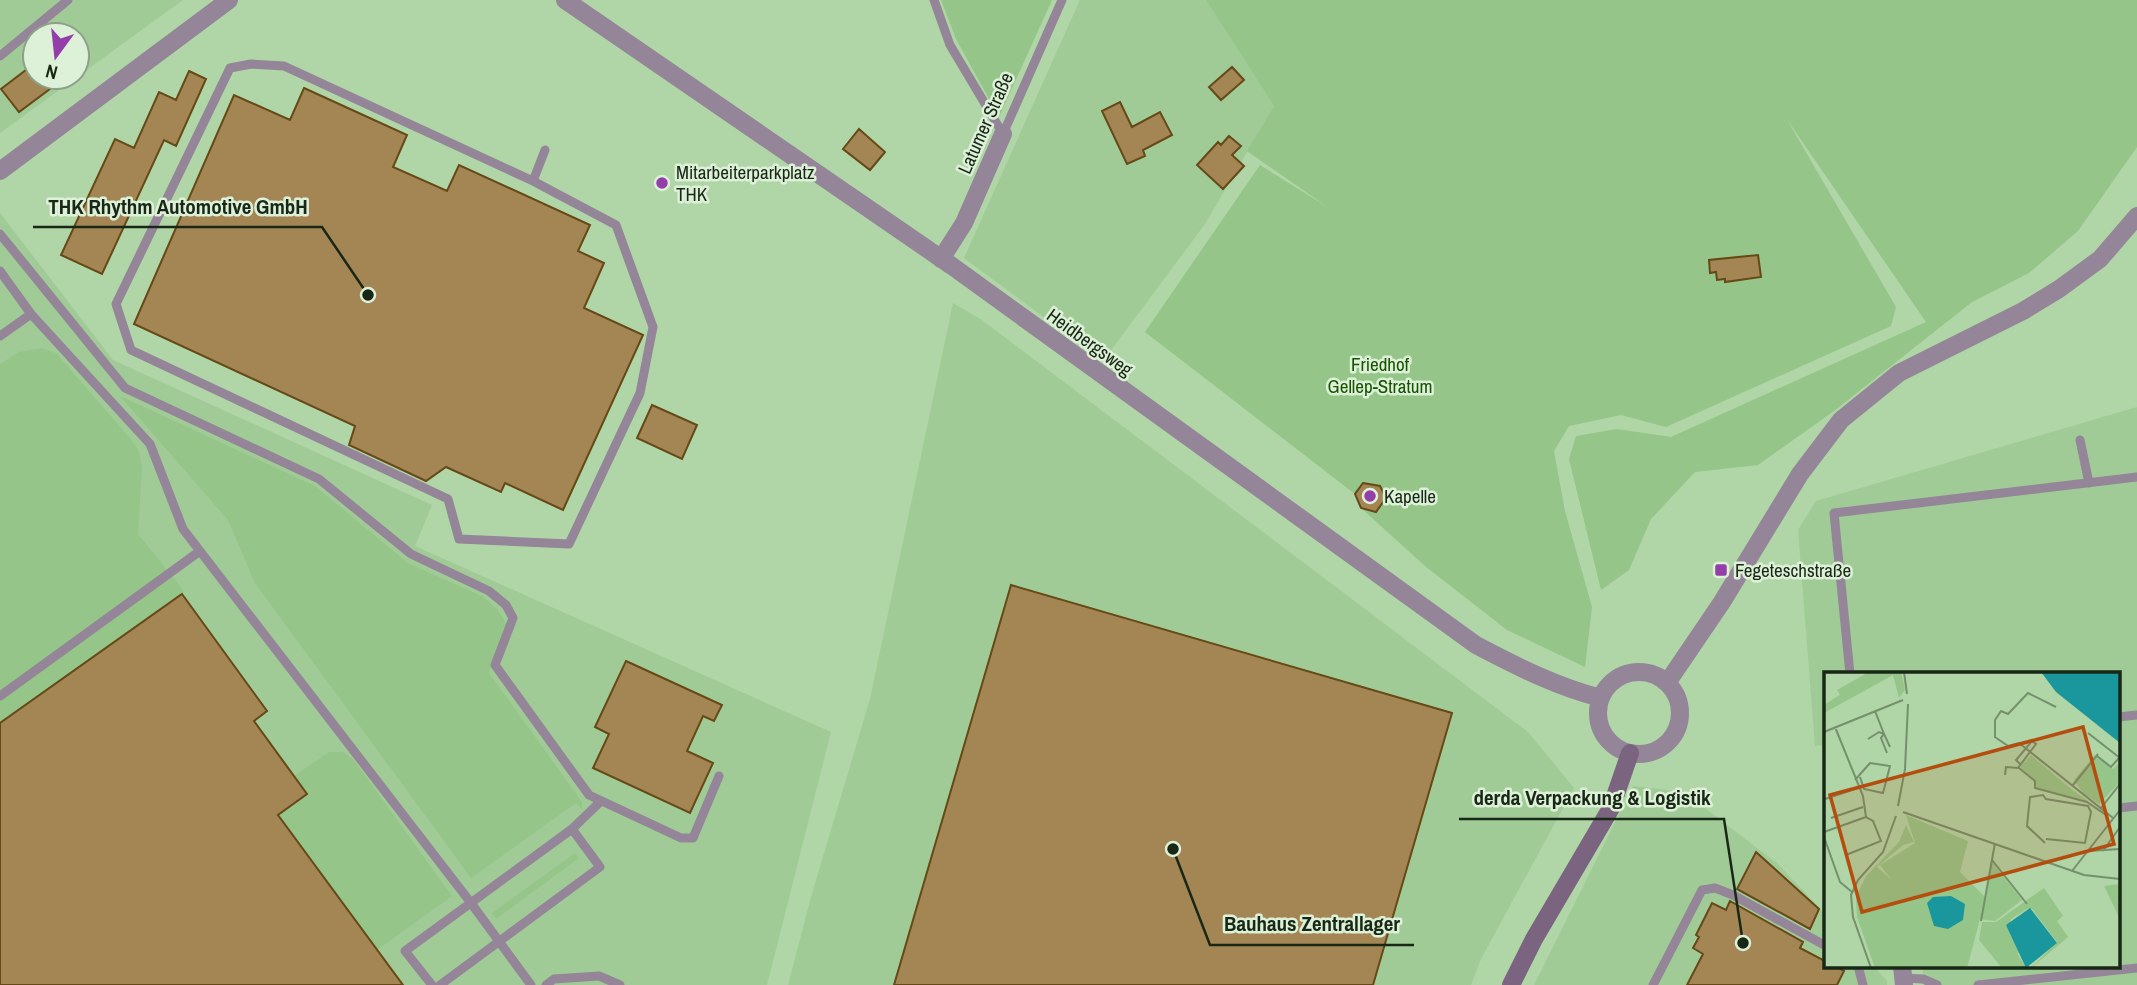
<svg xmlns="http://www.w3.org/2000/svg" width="2137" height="985" font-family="'Archivo Narrow',sans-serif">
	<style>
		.built { fill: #a1cb96; fill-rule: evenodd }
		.green { fill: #95c588 }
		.building { fill: #a48655; stroke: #654916; stroke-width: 2 }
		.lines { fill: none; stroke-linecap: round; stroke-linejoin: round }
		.service { stroke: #948598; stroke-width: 9 }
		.minor { stroke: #948598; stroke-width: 18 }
		.tertiary { stroke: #948598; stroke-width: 18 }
		.secondary { stroke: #7a6480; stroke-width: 18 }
		.poi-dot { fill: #943eaa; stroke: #ddf0d8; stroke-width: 2.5 }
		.labels { text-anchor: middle; stroke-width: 5; stroke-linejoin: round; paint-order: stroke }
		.street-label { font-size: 19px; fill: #192816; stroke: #ddf0d8 }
		.poi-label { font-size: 19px; fill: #192816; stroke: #ddf0d8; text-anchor: start }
		.park-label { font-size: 19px; fill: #185300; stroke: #ddf0d8 }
		.inset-road { fill: none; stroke: #74906c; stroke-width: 2 }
		.view { fill: #b44d0e; fill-opacity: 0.15; stroke: #b44d0e; stroke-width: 3.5 }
		.inset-edge { fill: none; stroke: #192816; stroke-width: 3.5 }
		.leader { fill: none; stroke: #192816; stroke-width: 2.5 }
		.callout-dot { fill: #192816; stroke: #ddf0d8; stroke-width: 2.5 }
		.callout-label { font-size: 21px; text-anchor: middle; font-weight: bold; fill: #192816; stroke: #ddf0d8; stroke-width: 5; stroke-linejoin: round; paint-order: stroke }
	</style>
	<rect width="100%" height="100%" fill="#b0d5a6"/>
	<path class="built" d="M0 0H183L0 133ZM35 35H77V77H35Z
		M1080 0H1206L1274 106 1205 224 1103 361 964 258Z
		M0 213 113 360 432 505 415 546 831 732 767 985H0Z
		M953 303 982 320 1528 732 1574 788 1481 959 1471 985H788L811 897 870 699Z
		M2137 407V985H1924L1922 966H2118V674H1826L1825 745 1815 746 1798 530 1816 501Z
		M1633 786 1684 792 1778 864 1825 914 1826 966H1873L1887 981V985H1534Z"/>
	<path class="green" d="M941 0H1052L999 117 956 39Z
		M1206 0H2137V147L2078 231 2029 273 1972 302 1834 411 1758 465 1695 472 1651 519 1629 570 1601 590 1569 459 1576 436 1617 429 1671 437 1926 322 1786 118 1896 307 1891 326 1666 427 1621 415 1569 426 1554 451 1565 511 1592 607 1585 667 1507 630 1425 566 1361 508 1376 512 1386 498 1380 486 1363 483 1355 494 1145 332 1260 165 1329 208 1247 151 1274 106Z
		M41 348 56 353 134 443 139 452 142 468 138 534 184 591 0 723V364L19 352Z
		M120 396 315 486 409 564 482 596 498 610 507 625 489 673 582 802V810L576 803 471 878 255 583 228 520Z
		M329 752H343L353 759 452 896 377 950 278 815 294 776Z
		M575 853 579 858 496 919 492 913Z"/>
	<path class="building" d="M35 63V77H66L19 112 1 89Z
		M1232 67 1244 80 1221 100 1209 87Z
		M189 71 206 79 176 146 164 140 102 274 61 255 115 139 134 148 159 92 176 100Z
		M304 88 407 135 393 167 447 191 459 165 590 225 578 251 604 263 584 308 643 335 563 510 505 483 501 492 446 467 426 481 349 445 355 426 134 324 234 95 290 120Z
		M1120 102 1132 127 1160 112 1172 135 1143 150 1145 156 1127 164 1102 111Z
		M859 129 885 152 870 170 843 149Z
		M1229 136 1241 146 1232 155 1244 166 1223 189 1197 165 1218 142 1221 145Z
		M1758 255 1761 277 1725 282V279L1717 280 1716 272 1710 273 1709 260Z
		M652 405 697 425 682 459 637 438Z
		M1363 483 1380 486 1386 498 1376 512 1361 508 1355 494Z
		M1011 585 1452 713 1373 985H894Z
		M182 594 267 711 254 721 307 794 278 815 403 985H0V723Z
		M626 661 722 705 714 721 703 716 687 751 713 763 690 813 593 768 609 734 595 727Z
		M1756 852 1819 909 1810 929 1737 889Z
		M1730 901 1803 942 1800 948 1825 961V966H1835L1844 971 1837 985H1687L1703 954 1693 948 1699 937 1696 935 1712 903 1726 910Z"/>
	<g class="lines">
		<path class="service" d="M934 0 950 45 1003 134
			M0 56 68 0
			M1003 134 1062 0
			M533 181 284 66 251 64 230 68 116 304 131 350 448 499 459 539 569 544 640 393 653 327 616 225 533 181 545 150
			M0 234 125 388 319 479 411 554 489 591 506 605 513 618 495 665 589 795 681 838H693L719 776
			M0 271 31 314 150 444 183 529 471 903 531 985
			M0 336 31 314
			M2080 440 2089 483
			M1850 674 1834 513 2137 477
			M0 696 200 551
			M2118 717 2137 715
			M2118 808 2137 806
			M1858 966 1863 985
			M1903 978 1923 979 1937 985
			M432 985 405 951 572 829 601 801
			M440 985 600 867 572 829
			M546 985 554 979 599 976 620 985
			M1653 985 1702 890 1715 888 1733 895 1826 946
			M1978 985 2137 968"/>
		<path class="minor" d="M0 171 229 0
			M941 259 964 223 1003 134
			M1902 966 1904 985"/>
		<path class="tertiary" d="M565 0 952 266 1476 645C1516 666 1557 687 1601 698
			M1598 713a41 41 0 1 1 82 0a41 41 0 1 1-82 0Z
			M1667 683 1722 602 1800 474 1841 420 1899 373 2023 311 2059 289 2100 259 2137 216"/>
		<path class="secondary" d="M1511 985 1534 939 1611 808 1630 753"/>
	</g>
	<g class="poi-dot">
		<circle cx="662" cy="183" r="7"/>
		<circle cx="1370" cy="496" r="7"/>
		<rect x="1714" y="563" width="14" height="14" rx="3.5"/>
	</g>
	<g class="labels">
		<g class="street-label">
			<text transform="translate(985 123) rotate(-66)" y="7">Latumer Straße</text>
			<text transform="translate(1090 342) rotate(36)" y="7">Heidbergsweg</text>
		</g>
		<g class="poi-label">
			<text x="676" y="179">Mitarbeiterparkplatz<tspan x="676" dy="22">THK</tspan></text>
			<text x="1384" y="503">Kapelle</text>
			<text x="1735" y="577">Fegeteschstraße</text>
		</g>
		<g class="park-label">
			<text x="1380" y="371">Friedhof<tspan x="1380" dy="22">Gellep-Stratum</tspan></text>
		</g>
	</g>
	<g transform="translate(1824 672)">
		<rect width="296" height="296" fill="#b0d5a6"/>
		<path d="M45 0H77L81 18 75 26 69 3 0 41V33L16 23 13 18ZM207 83 247 117 264 129 213 116 211 108 196 95ZM271 83 289 97 296 90V110L275 132 259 121 250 108ZM82 143 144 169 136 200 162 226 168 190 198 228 171 249 156 247 143 296H51L33 245 32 225 42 204 75 170 82 153 90 170 79 173 53 195 67 207 56 193 91 171ZM296 212V247L280 214ZM220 216 239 244 233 249 244 265 207 296 233 270 208 237H203L187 247 186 259 194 274 205 281H193L202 296H178L155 268 158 250H172Z" fill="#95c588"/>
		<path d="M217 0H296V71L232 20ZM127 224 141 232 139 248 124 257 110 254 103 231 109 225ZM206 236 233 271 202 296 182 253Z" fill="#1a979c"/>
		<path class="inset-road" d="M80 0 83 22M232 35 204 21 184 42 177 39 171 48V65L184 74 195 71 289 146M11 55 39 124 42 145 49 149 57 169 22 183M0 60 79 28M264 61 296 86M44 67 55 60 60 62 51 39M63 81 57 66 60 62 66 75M273 84 287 95 295 86M194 96 212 72 208 69 192 88 196 92M181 103 182 95 195 96 211 109V116L263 130 282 143M31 108 46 91 66 94 59 121 40 117 36 105M249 113 274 82M1 127 34 116M74 134 81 97 84 32M277 136 296 112M79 140 260 203 296 207M7 146 39 135M0 160 42 145M0 165 16 210 28 220M221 171 203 154 206 125 219 123 222 127 264 134 267 140 261 171 222 167M264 179 296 177M279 179 296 155M168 188 203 232M248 199 296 138M157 249 171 171M47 296 29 245 27 223 34 208 59 180 72 144"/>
		<path class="view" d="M259 55 290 172 38 240 6 123Z"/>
		<rect width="296" height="296" class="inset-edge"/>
	</g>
	<path class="leader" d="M368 295L322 227H33M1743 943L1724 819H1459M1173 849L1210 945H1414"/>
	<g class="callout-dot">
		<circle cx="368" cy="295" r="7"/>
		<circle cx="1743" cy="943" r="7"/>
		<circle cx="1173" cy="849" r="7"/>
	</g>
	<g class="callout-label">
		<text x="178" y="214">THK Rhythm Automotive GmbH</text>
		<text x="1592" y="805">derda Verpackung &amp; Logistik</text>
		<text x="1312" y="931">Bauhaus Zentrallager</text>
	</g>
	<g transform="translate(56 56) rotate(195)"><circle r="33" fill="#ddf0d8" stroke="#8fa08a" stroke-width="2"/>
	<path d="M0-5L12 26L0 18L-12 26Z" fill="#943eaa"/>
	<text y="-10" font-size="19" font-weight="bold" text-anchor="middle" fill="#192816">N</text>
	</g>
</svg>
